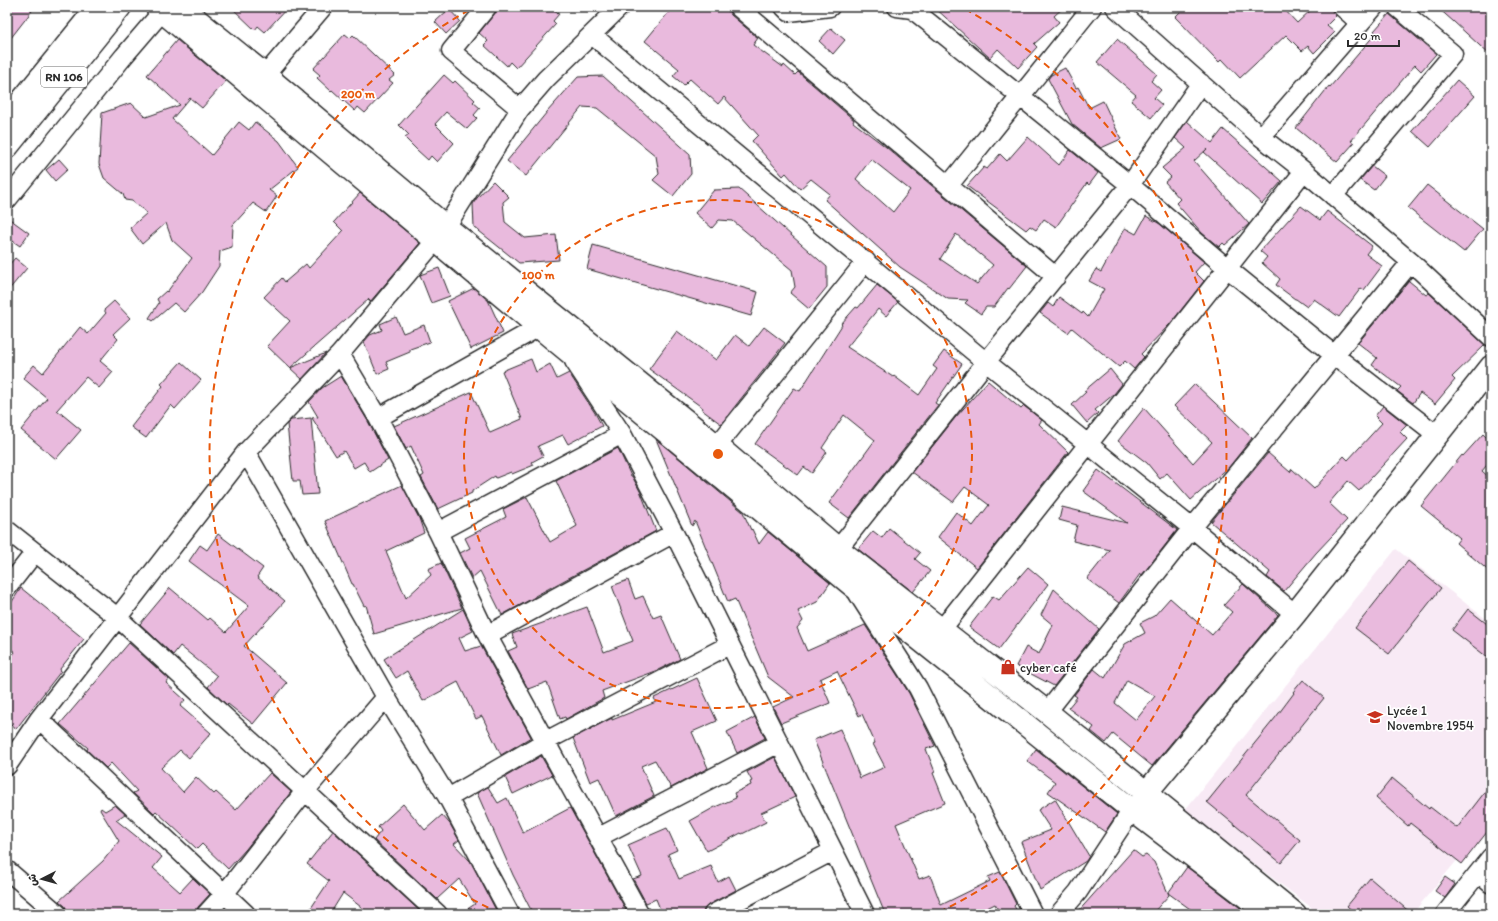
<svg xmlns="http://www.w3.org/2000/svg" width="1498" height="921" font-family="Itim,'Playpen Sans Arabic',sans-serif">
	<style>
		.built { fill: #f8eaf5 }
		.building { fill: #e9badd; stroke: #2b2b2b; fill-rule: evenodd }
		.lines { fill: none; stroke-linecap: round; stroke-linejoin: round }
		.minor-casing { stroke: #2b2b2b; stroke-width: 21 }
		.tertiary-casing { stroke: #2b2b2b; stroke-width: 25 }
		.primary-casing { stroke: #2b2b2b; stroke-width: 25 }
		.minor { stroke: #fff; stroke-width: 18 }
		.tertiary { stroke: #fff; stroke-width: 22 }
		.primary { stroke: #fff; stroke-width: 22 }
		.ring { fill: none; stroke: #e8590c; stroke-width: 2; stroke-dasharray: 7 5 }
		.labels { text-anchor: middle; stroke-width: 3.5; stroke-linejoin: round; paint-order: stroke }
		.shield { fill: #fff; stroke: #6b6b6b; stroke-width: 1 }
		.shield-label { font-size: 12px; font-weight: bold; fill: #2b2b2b }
		.poi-label { font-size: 13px; fill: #2b2b2b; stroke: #fff; text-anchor: start }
		.centre { fill: #e8590c; stroke: #fff; stroke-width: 2 }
		.ring-label { font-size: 12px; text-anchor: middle; font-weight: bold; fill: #e8590c; stroke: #fff; stroke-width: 3.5; stroke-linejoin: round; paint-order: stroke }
	</style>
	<rect width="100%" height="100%" fill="#fff"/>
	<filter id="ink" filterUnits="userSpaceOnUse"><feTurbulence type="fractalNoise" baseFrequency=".025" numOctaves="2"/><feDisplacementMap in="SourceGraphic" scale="8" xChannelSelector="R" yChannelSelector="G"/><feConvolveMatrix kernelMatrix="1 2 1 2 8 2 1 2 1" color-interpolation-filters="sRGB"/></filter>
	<g filter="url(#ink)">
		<path class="built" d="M1396 549 1491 623V820L1412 914H1320L1184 811Z"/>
		<path class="building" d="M7 7H35L7 43Z
			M231 7H288L265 32 258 26 255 30Z
			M500 7H551L559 14 553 21 556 24 516 68 510 62 507 66 496 56 484 45 488 41 479 33Z
			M673 7H726L731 15 758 38 753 45 783 67 784 65 795 75 798 72 854 120 853 122 886 147 1027 266 1009 289 1008 288 994 307H986L981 314 965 303 968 300 948 299 900 267 825 200 830 194 811 179 800 189 786 173 783 176 752 141 758 135 724 97 718 104 690 79 684 85 673 76 679 69 645 41ZM871 159 910 190 893 212 856 179ZM956 234 993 265 977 284 940 259Z
			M934 7H1064L1054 16 1059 22 1034 44 1037 47 1018 68 998 49 990 58Z
			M1185 7H1282L1297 23 1314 7H1332V11L1336 16 1327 25 1335 32 1314 53 1308 46 1302 51 1286 35 1240 78 1222 59 1219 62 1175 17Z
			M1437 7H1491V56L1454 22Z
			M449 9 460 21 446 34 435 22Z
			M1389 14 1436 54 1421 71 1415 65 1351 141 1354 143 1337 162 1296 128 1329 86 1330 87 1376 33 1374 31Z
			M831 28 845 40 833 54 819 41Z
			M345 34 350 38 353 35 395 75 389 80 393 83 365 113 358 107 355 111 332 90 331 91 317 78 320 75 313 69Z
			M1117 39 1157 74 1151 81 1161 90 1154 98 1162 105 1151 118 1131 101 1136 95 1097 62Z
			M177 40 226 81 202 108 190 98 172 119 212 155 239 122 249 130 255 122 279 141 298 167 269 190 277 196 266 212 253 203 233 225 232 247 220 251 219 266 202 292 184 312 174 303 153 321 149 318 159 303 157 299 166 291 167 292 192 258 172 240 166 223 142 244 130 228 147 213 132 201 125 200 123 194 104 178 99 164 102 113 131 103 146 117 180 105 147 75Z
			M1065 68 1076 88 1078 87 1089 108 1103 101 1121 139 1101 148 1072 124 1048 79 1051 75Z
			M444 75 453 83 455 81 475 100 473 102 480 108 474 115 477 118 467 129 446 112 435 124 454 143 437 162 431 156 428 160 417 150 405 138 409 135 399 125Z
			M603 76 690 154 691 174 673 196 653 180 659 174 656 156 597 108 582 107 526 176 507 161 547 112 578 77Z
			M1457 80 1475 96 1430 147 1412 131Z
			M1187 121 1212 143 1223 129 1282 181 1262 204 1204 152 1207 149 1194 161 1249 224 1225 245 1223 243 1219 247 1202 233 1176 203 1180 199 1165 182 1171 177 1162 168 1186 148 1175 138Z
			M1028 137 1059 165 1070 150 1098 173 1089 185 1087 183 1056 227 1044 219 1036 230 1030 226 1026 230 967 186 984 167 987 169 1000 154 1007 161Z
			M59 159 68 169 55 181 46 170Z
			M1372 166 1385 176 1374 190 1360 180Z
			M493 181 509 197 503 202 505 222 525 238 556 235 559 260 519 263 474 227 473 204 477 198Z
			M1427 185 1483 229 1464 252 1408 208Z
			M739 189 827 267V287L809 309 790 293 795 287 792 270 733 221 719 220 712 228 695 213 714 190Z
			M360 193 420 243 370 302 369 299 290 368 267 346 290 321 264 297 282 278 285 282 306 264 309 268 343 231 334 222Z
			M1301 206 1320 220 1327 211 1372 246 1366 254 1382 266 1364 290 1361 288 1339 317 1314 299 1307 307 1296 299H1295L1276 285 1280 279 1262 263 1267 257 1260 251Z
			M1146 216 1160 224 1204 262 1195 272 1204 281 1170 324 1141 354 1144 357 1134 369 1125 361 1119 367 1072 328 1068 333 1040 313 1048 303 1053 307 1059 297 1082 314 1083 312 1088 317 1104 289 1089 281 1096 269 1101 272 1125 228 1136 234Z
			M7 217 29 233 20 246 7 237Z
			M593 245 758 292 751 316 587 269Z
			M15 258 27 268 7 292V267Z
			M439 268 450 296 431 303 420 275Z
			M1409 281 1426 295 1429 293 1485 345 1452 377 1455 380 1435 404 1420 393 1413 403 1397 391 1401 387 1372 365 1377 358 1358 343Z
			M877 285 898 302 886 316 878 309 847 347 893 377 894 376 919 395 937 369 933 366 944 351 962 364 935 403 938 405 849 518 829 503 875 440 844 415 822 448 827 452 812 473 804 467 798 475 755 444 794 388 800 391 842 325 841 324 856 307 858 308Z
			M474 288 488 300 503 333 471 349 448 301Z
			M114 301 130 318 113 334 118 339 100 361 113 372 99 388 86 377 57 410 81 430 56 459 21 430 47 398 23 378 34 365 43 373 80 327 88 334 106 313 104 310Z
			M396 317 403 333 424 325 430 342 410 349V352L386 362 389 369 377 374 364 342 370 335 382 330 380 324Z
			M764 327 785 343 721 424 702 410 703 408 649 369 677 331 716 360 735 335 749 346Z
			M326 353 302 379 290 368Z
			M531 359 536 372 550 364 557 379 569 373 595 413 602 426 568 444 563 435 538 446 543 456 532 462 534 465 512 474 511 472 496 478 495 476 472 491V493L438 509 421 477 424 475 411 446 406 449 394 426 471 392 490 433 522 419 502 371Z
			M181 362 201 380 175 409 171 405 146 438 131 427 163 386 161 384Z
			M1110 369 1122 384 1114 394 1095 410 1098 413 1087 423 1072 405 1086 392 1084 391Z
			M341 376 369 423 388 460 370 472 364 462 354 468 344 451 336 456 312 418 318 417 309 402 322 388Z
			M988 381 1021 409 1024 406 1042 420 1039 424 1068 452 977 568 938 537 956 512 973 526 989 505 965 487 953 502 912 472 955 418Z
			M1195 384 1252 438 1229 467 1191 500 1167 473 1160 479 1147 463 1118 441 1144 408 1193 463 1212 442 1174 406Z
			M1383 406 1407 425 1400 432 1407 439 1359 491 1348 481 1329 503 1347 520 1316 553 1284 591 1267 577 1270 572 1211 522 1268 453 1290 472 1292 469 1314 489 1344 456 1348 460 1382 423 1375 416Z
			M311 418 318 494 302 495 300 481H293L287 424 291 420Z
			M1483 434 1491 442V460L1482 471 1491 479V573L1456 543 1460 538 1421 506 1462 455 1463 456Z
			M656 439 743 512 751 530 752 529 759 544 768 532 830 583 817 602 798 611 803 621 797 628 807 651 865 625 909 693 935 746 926 749 935 772 933 773 945 803 896 824 919 879 930 875 941 905 990 881 988 877 1000 872 1016 904 1014 906 1019 914H1000L995 904 975 914H885L814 740 840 729 860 778 885 767 873 744 875 743 862 714 859 716 837 671 820 679 830 703 781 723 773 707 794 697 768 677 735 599 728 602 695 521 692 526Z
			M618 448 631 476H632L641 493 656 531 535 596V597L502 615 480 571 472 578 460 553 470 548 465 538 506 517 503 509 527 497 550 542 577 526 556 481Z
			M1098 470 1177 530 1142 575 1140 574 1119 603 1087 579 1110 550 1073 541 1077 525 1059 520 1062 507 1127 523 1083 491Z
			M402 485 419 518 424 533 386 551 406 598 431 575 428 569 441 563 462 608 374 634 366 605 364 606 353 584H352L325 521Z
			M889 528 920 553 915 559 930 571 913 592 858 549 873 531 882 538Z
			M218 534 263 568 257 577 285 601 244 646 287 683 253 724 228 704 227 705 208 687 217 676 180 646 173 655 140 624 170 588 208 620 210 618 226 632 249 606 189 561 200 545 207 550Z
			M1408 561 1441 588 1389 654 1355 628Z
			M1028 567 1048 584 999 649 969 627 993 596 999 600Z
			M628 580 635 599 643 596 653 618 661 615 680 659 656 671 602 691 604 698 566 719 565 717 560 719 547 682 528 689 508 651 517 647 512 634 587 607 604 652 633 641 612 586Z
			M1243 584 1278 615 1152 766 1113 734 1106 743 1091 731 1094 727 1068 708 1077 697 1074 695 1094 669 1105 678 1125 644 1145 633 1140 623 1154 616 1170 598 1212 635 1232 612 1224 605ZM1127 680 1155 696 1136 720 1115 703Z
			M21 588 84 639 60 669 61 671 16 729 7 722V662L15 652 7 646V609Z
			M1054 589 1099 629 1054 686 1016 666 1026 647 1039 654 1053 625 1041 615Z
			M463 609 473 631 459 638 465 651 481 646 531 737 501 755 482 716 476 719 458 682 423 701 407 671 396 678 384 659Z
			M1468 609 1491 627V660L1452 630Z
			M129 643 169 679 166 683 185 700 180 706 211 733 189 758 180 750 161 768 183 792 196 777 214 794 216 792 236 810 270 773 291 792 246 849 228 869 202 844 197 849 156 811 154 813 133 793 137 791 111 763 106 768 87 750 88 748 60 724Z
			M697 678 717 721 692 732 708 768 671 788 655 760 641 766 654 796 616 816 599 778 590 782 573 738 612 718V720L656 702 654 698Z
			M1303 680 1324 698 1246 795 1300 840 1281 863 1207 802 1276 717 1294 693 1293 692Z
			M755 717 765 738 737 753 727 732Z
			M1036 749 1117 814 1105 832 1048 792 1055 782 1027 761Z
			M541 756 552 775 513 794 505 777Z
			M775 757 795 797 761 813 766 822 742 834 741 833 707 851 690 821 715 807 736 798 734 793 751 785 750 782 752 781 747 772Z
			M1392 778 1429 809 1430 807 1457 828 1491 784V827L1462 864 1410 823 1408 826 1376 798Z
			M488 787 498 803 507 798 523 833 570 808 626 910 616 914H533L513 875 477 793Z
			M1055 799 1089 856 1086 861 1040 890 1021 842 1051 830 1038 810Z
			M403 804 425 830 442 815 450 824 459 840 454 844 471 862 498 914H460L475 904 459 879 437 899 374 840 381 831 378 827Z
			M115 805 125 814 116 820 162 857 153 868 180 892 193 878 210 894 198 907 196 914H97L92 908 85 914H68L65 906 59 901 103 861 119 841 100 810 101 808 105 811Z
			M667 828 677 850 668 854 679 879 711 866 718 882 729 876 736 890 708 905 704 909 703 914H662L656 899 646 903 633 879 642 876 628 845Z
			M333 831 423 914H370L343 893 330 914H307L329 881 307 864Z
			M1133 850 1142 857 1146 855 1154 862 1169 895 1152 914H1076Z
			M1187 867 1248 914H1197L1168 893Z
			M1445 877 1455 884 1445 898 1435 891Z
			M1370 878 1412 914H1356L1347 906Z"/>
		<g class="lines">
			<defs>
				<path id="minor" d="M487 7 451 51 520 109
					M738 7 1056 277
					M784 7 789 12 830 7
					M897 7 912 9 1130 185 1227 268 1334 355 1437 435
					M1115 7 1261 137 1304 171 1411 262 1491 337
					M1342 7 1360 23
					M592 35 986 362 1192 528 1295 614
					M256 86 323 7
					M1261 137 1374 7
					M949 185 1092 7
					M1333 196 1453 54 1397 7
					M7 200 124 56 166 7
					M340 354 378 418 438 532 487 635 640 914
					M574 361 622 434 674 533 865 914
					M378 418 539 327
					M717 446 866 261
					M246 452 386 697 448 798
					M7 530 117 617 438 914
					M438 532 622 434
					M838 549 986 362 1130 185 1201 83
					M7 588 35 552
					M858 594 918 688 1033 914
					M942 629 1304 171
					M487 635 674 533
					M1047 712 1192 528 1411 262
					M39 719 246 914
					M7 766 39 719 246 452 340 354 436 240 446 227 520 109 546 79 620 7
					M599 837 779 743
					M7 870 58 914
					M1478 873 1491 884
					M206 914 225 893 305 791 386 697
					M510 914 448 798 546 741 729 645
					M713 914 833 851
					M1059 914 1078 892 1132 810 1141 800
					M1445 914 1491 857"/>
				<path id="tertiary" d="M1146 793 1295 614 1491 367"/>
				<path id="primary" d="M157 7 539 327 852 585 1132 810 1269 914
					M181 7 265 75 446 227 717 446 838 549 1047 712 1295 914
					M7 119 98 7
					M7 147 120 7"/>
			</defs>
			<use href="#minor" class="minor-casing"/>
			<use href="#tertiary" class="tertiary-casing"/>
			<use href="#primary" class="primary-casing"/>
			<use href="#minor" class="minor"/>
			<use href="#tertiary" class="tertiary"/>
			<use href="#primary" class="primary"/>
		</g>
	</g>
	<g class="ring">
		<circle cx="718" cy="454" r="254"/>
		<path d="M499 913A509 509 0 0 1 471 9M965 9A509 509 0 0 1 937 913"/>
	</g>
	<defs>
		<symbol id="shop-bare" viewBox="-9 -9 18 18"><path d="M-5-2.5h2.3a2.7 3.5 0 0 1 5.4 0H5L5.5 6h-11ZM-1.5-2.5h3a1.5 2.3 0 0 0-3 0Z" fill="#c8321e" stroke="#fff" stroke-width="2.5" paint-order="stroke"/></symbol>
		<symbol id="school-bare" viewBox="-9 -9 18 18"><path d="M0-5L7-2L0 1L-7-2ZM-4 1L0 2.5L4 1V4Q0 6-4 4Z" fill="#c8321e" stroke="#fff" stroke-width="2.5" paint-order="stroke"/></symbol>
	</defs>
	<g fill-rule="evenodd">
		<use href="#shop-bare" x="997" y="656" width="22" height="22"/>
		<use href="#school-bare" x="1364" y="706" width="22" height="22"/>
	</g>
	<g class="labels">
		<rect class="shield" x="41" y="67" width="46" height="20" rx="3"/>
		<g class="shield-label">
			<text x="64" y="81">RN 106</text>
		</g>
		<g class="poi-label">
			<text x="1020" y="672">cyber café</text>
			<text x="1387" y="715">Lycée 1<tspan x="1387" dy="15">Novembre 1954</tspan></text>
		</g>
	</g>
	<circle cx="718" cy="454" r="6" class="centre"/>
	<g class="ring-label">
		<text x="358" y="98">200 m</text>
		<text x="538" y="279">100 m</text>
	</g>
	<rect width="1498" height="921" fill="none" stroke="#fff" stroke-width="24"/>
	<rect x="12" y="12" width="1474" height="897" fill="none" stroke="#2b2b2b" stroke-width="1.5" filter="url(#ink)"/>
	<g transform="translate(42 879) rotate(264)" stroke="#ffffff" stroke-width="3" paint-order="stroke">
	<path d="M0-3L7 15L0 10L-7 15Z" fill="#2b2b2b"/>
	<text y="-6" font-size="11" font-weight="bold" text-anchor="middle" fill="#2b2b2b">ش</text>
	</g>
	<path d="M1348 40v6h51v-6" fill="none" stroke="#2b2b2b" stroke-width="2"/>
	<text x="1354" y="40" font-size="12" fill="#2b2b2b" stroke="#ffffff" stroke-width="3" paint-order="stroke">20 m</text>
</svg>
